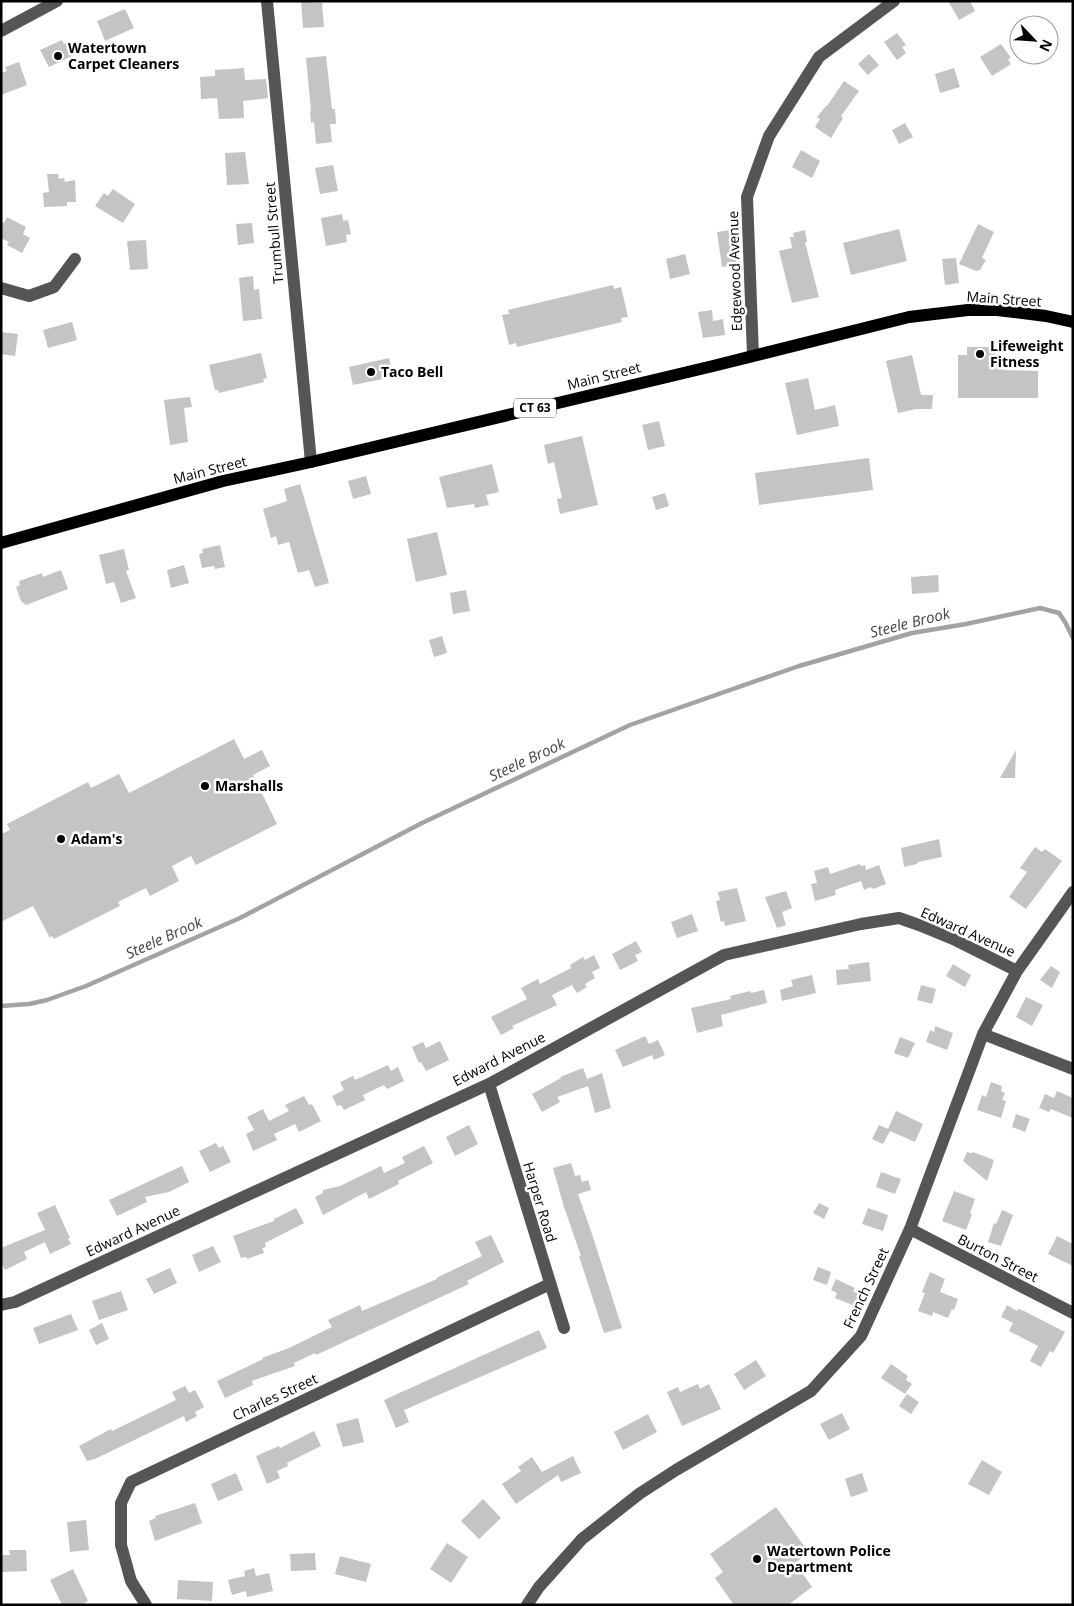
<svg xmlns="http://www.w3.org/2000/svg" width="1074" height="1606" font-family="'Open Sans',sans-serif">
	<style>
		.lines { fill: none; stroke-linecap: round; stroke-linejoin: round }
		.stream { stroke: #a3a3a3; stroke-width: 4.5 }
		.building { fill: #c4c4c4 }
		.minor { stroke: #555; stroke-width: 12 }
		.major { stroke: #000; stroke-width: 12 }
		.poi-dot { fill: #000; stroke: #fff; stroke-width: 2 }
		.labels { text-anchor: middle; stroke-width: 5; stroke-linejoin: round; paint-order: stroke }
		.shield { fill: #fff; stroke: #4c4c4c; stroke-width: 1 }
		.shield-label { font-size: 12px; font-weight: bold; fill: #000 }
		.poi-label { font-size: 14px; font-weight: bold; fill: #000; stroke: #fff; text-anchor: start }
		.street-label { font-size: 14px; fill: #000; stroke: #fff }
		.water-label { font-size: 15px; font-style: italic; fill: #444; stroke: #fff }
	</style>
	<rect width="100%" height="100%" fill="#fff"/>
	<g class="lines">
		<path class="stream" d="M1 1006 29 1004 47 1000 86 986 240 918 422 823 630 725 799 666 912 633 966 624 1040 608 1059 613 1065 622 1073 638"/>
	</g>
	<path class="building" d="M301 1 322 3 324 27 303 28Z
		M948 1H970L975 11 959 20Z
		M125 9 134 28 105 41 97 21Z
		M897 33 906 45 902 47 906 53 897 60 884 42Z
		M62 40 64 44 70 41 76 54 49 67 40 50Z
		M1001 44 1011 58 1008 59 1011 64 992 76 980 57Z
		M869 54 879 65 868 75 858 64Z
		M326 56 332 109H335L336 124H330L332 142 316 144 314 122 311 123 310 112 311 111 306 58Z
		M19 62 27 85 1 95V73L7 71 5 67Z
		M244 68 245 80 266 79 268 98 243 101 244 118 219 119 217 98 201 99 200 77 215 76V70Z
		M954 68 960 87 940 93 935 74Z
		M844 81 859 91 841 116 843 118 831 138 815 127 820 119 817 117 826 106H827Z
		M905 123 913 137 899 144 892 130Z
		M801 150 820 161 812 178 792 167Z
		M245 152 249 184 227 185 225 153Z
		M333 165 338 191 320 194 315 168Z
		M47 174H58L59 179 64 178 65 182 75 180 76 202H67V206L44 207 43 193 49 192Z
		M113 189 135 204 123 223 95 206 104 193 108 196Z
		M342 214 343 221 348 220 351 234 346 235 347 242 326 246 321 218Z
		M7 217 26 227 23 234 30 238 22 253 7 245 9 242 1 238V221L4 223Z
		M252 223 254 243 238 245 236 224Z
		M978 224 994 232 982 258 986 260 980 270 976 271 959 264Z
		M899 229 907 261 851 275 843 243Z
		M730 230V235H732L737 265 722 267 717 232Z
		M805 230 807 242H805L819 297 792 303 779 251 792 248 790 237H794L793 233Z
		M146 240 148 269 130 270 127 241Z
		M685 254 690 274 670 279 666 259Z
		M956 258 959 283 945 285 942 259Z
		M253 276 254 290 259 289 262 319 243 321 239 278Z
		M613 285 614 289 621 287 628 317 621 318 622 322 517 347 516 343 509 345 502 315 509 314 508 310Z
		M712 310 713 321 723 319 725 335 703 338 698 312Z
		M72 322 77 340 48 348 43 330Z
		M1 332 18 334 15 356 1 354Z
		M967 347H996V355H1004L1003 370 1038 371V398H958V355H967Z
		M261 353 267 378 263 379 264 382 219 393 218 390H215L209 365Z
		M912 355 921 395H933L932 409H916L898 413 886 361Z
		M389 358 393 377 353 385 349 367Z
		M808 378 815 410 835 405 839 426 797 435 785 383Z
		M190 397 192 407 184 408 188 442 170 445 164 400Z
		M659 421 665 446 648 450 642 425Z
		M582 436 598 505 560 514 557 499 562 498 554 462 548 464 544 445Z
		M869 458 873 490 759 505 755 473Z
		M492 464 499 492 486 495 489 505 475 508 474 504 447 508 439 477Z
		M366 476 371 494 353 499 348 481Z
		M300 484 329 583 315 587 309 570 298 573 289 542 278 545 276 536 271 538 263 509 287 501 284 489Z
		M665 493 669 506 656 510 652 497Z
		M437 532 447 575 416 582 407 539Z
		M220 545 225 567 215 569 214 566 202 568 199 554 203 553 202 549Z
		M124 549 129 570 126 571 136 598 121 603 114 582 106 584 99 555Z
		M184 565 189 583 171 588 167 570Z
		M61 570 68 589 26 605 21 601 16 587 20 585 19 581 42 573 43 577Z
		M938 575 939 592 912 594 911 577Z
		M466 590 470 611 453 614 450 593Z
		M442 636 447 653 434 657 429 640Z
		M234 739 244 759 262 750 270 766 253 775 277 824 196 865 191 856 172 866 179 881 150 896 146 888 118 902 120 906 54 939 52 936 50 938 33 906 1 922V834L10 830 7 824 88 782 91 788 119 774 129 793Z
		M1016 750 1015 778H1000Z
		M939 839 942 857 918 862 917 864 904 867 901 848Z
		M1035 847 1042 852 1045 849 1062 861 1026 909 1009 897 1027 872 1020 868Z
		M860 864 861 866 865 865 866 870 879 865 886 884 873 889 871 887 864 890 861 881 835 890 836 895 815 901 811 884 817 883 814 871 828 867 830 874Z
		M737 888 746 921 725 926 724 921 721 922 716 901 720 900 718 892Z
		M786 891 792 908 782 912 786 925 777 928 765 897Z
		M692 914 698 931 677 938 671 922Z
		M636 941 642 952 635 955 638 961 620 970 612 954Z
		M594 955 600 968 592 972 595 978 585 984 587 987 577 993 572 985 552 995 557 1005 512 1026 514 1028 501 1035 491 1017 527 999 521 988 538 979 540 984 571 968 570 965 583 957 585 960Z
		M869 962 871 981 837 985 836 970 849 969 848 965Z
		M953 964 971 975 965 987 946 976Z
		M1051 966 1060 972 1052 988 1040 980Z
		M812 975 816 993 782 1001 780 990 793 986 791 980Z
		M921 985 936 989 932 1004 917 1000Z
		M764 990 767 1003 721 1015 723 1026 697 1033 691 1008 731 999 730 996 750 991 751 993Z
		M1026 997 1043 1005 1032 1026 1016 1017Z
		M935 1026 953 1033 947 1050 926 1042 930 1030 934 1032Z
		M645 1036 649 1044 658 1040 665 1055 654 1060 652 1055 623 1067 615 1050Z
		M900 1037 915 1043 908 1058 894 1053Z
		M440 1041 449 1060 426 1071 421 1062 419 1063 412 1047 423 1042 426 1048Z
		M388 1065 391 1071 398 1067 404 1081 387 1089 384 1085 363 1095 365 1100 344 1110 341 1105 337 1106 332 1096 344 1090 340 1082 353 1076 355 1080Z
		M583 1068 587 1079 602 1073 611 1108 595 1113 588 1086 557 1097 560 1102 542 1112 532 1094 561 1078 560 1077Z
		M991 1082 1002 1086 1001 1091 1005 1093 1002 1100 1006 1101 1001 1118 977 1110 982 1095 986 1097Z
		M1057 1091 1073 1098V1118L1051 1109 1049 1112 1039 1108 1045 1094 1054 1098Z
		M304 1096 309 1105 312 1104 321 1121 299 1132 295 1124 274 1134 277 1140 253 1151 246 1134 254 1130 247 1117 263 1109 269 1121 289 1111 285 1105Z
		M896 1111 923 1124 915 1142 890 1131 883 1144 872 1139 879 1125 888 1129Z
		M1016 1114 1030 1119 1025 1132 1012 1127Z
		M469 1125 478 1144 455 1156 446 1137Z
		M216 1143 219 1148 223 1146 231 1162 210 1172 199 1151Z
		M424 1146 433 1163 398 1181 399 1184 369 1199 366 1192 323 1215 315 1197 323 1193V1190L340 1186 381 1166 384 1173 405 1163 402 1157Z
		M967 1152 971 1153 973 1152 994 1160 987 1181 963 1161Z
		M571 1163 575 1176 580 1175 582 1182 588 1180 591 1190 578 1194 593 1237 622 1328 604 1333 579 1256H581L564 1207 553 1168Z
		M182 1166 189 1182 169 1192 145 1197 147 1202 117 1216 109 1200Z
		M881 1172 901 1179 895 1194 876 1187Z
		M954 1191 975 1199 970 1214H972L966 1230 942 1221Z
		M819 1203 829 1208 824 1219 813 1213Z
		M55 1205 70 1238 68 1239 71 1244 50 1254 45 1242 24 1252 27 1259 5 1270 1 1263V1248L45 1230 37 1213Z
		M296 1208 304 1223 265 1243 266 1247 262 1248 264 1253 247 1259 246 1257 241 1258 233 1236 274 1221V1219Z
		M868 1208 888 1215 883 1231 862 1224Z
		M1002 1210 1013 1215 1001 1246 988 1242 994 1223 996 1224Z
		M491 1235 504 1262 467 1281 469 1284 316 1355 315 1353 294 1363 295 1366 252 1381 253 1385 225 1398 217 1381 257 1362 263 1359 262 1358 289 1348 332 1327 328 1320 360 1305 362 1311 376 1305 437 1279 436 1278 474 1260 482 1256 475 1242Z
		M1057 1236 1073 1244V1266L1048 1254Z
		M213 1246 221 1262 199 1272 192 1255Z
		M818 1267 831 1272 827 1285 813 1280Z
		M170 1268 177 1283 154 1294 146 1279Z
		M930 1272 945 1279 940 1292 958 1299 954 1310 952 1309 948 1318 933 1312 932 1316 918 1311 925 1293 922 1292Z
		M836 1279 855 1288 853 1291 861 1294 855 1306 835 1298 837 1293 831 1290Z
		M121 1291 128 1310 99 1320 92 1301Z
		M1007 1305 1017 1311 1018 1309 1024 1311 1065 1332 1053 1353 1050 1351 1041 1367 1030 1361 1038 1346 1009 1331 1013 1323 1001 1317Z
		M71 1314 78 1330 39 1344 33 1328Z
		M102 1323 109 1339 96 1345 89 1330Z
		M539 1330 547 1348 404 1410 409 1422 396 1428 384 1400Z
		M756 1360 766 1376 744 1390 734 1374Z
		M891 1364 908 1376 906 1380 912 1384 905 1394 881 1378Z
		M698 1384 700 1389 709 1384 721 1409 682 1426 667 1392 678 1387 680 1392Z
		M185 1386 189 1393 195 1390 204 1407 195 1412 197 1416 186 1422 184 1416 95 1459 87 1461 79 1446 111 1429 112 1431 176 1400 172 1392Z
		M907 1394 919 1402 911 1414 899 1406Z
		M842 1413 850 1429 829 1440 820 1424Z
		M648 1414 657 1432 623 1450 614 1432Z
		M358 1418 364 1442 343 1447 336 1424Z
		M314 1431 321 1446 287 1463 288 1466 277 1471 280 1478 267 1484 256 1456 279 1446 280 1448Z
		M573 1456 581 1473 561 1482 558 1475 516 1504 502 1484 521 1471 518 1467 532 1457 542 1472Z
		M982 1460 1002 1472 989 1495 968 1484Z
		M236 1473 243 1490 218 1501 211 1484Z
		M862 1473 868 1491 851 1497 845 1479Z
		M483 1499 501 1518 479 1539 461 1521Z
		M195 1503 202 1523 155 1541 149 1521 156 1518 155 1516Z
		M776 1507 809 1553 795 1563 812 1587 788 1605H734L715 1578 723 1572 710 1554Z
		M86 1520 89 1550 70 1552 67 1522Z
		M447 1543 468 1557 451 1583 430 1569Z
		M9 1550H26L27 1571 1 1572V1555H10Z
		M315 1553 316 1570 291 1571 290 1554Z
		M340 1556 371 1564 366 1582 335 1574Z
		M254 1568 256 1576 269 1573 273 1591 247 1597 246 1591 232 1595 228 1580 245 1576 244 1571Z
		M73 1569 88 1601 80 1605H62L50 1580Z
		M178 1580 213 1582 212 1601 177 1599Z"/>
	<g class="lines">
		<path class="minor" d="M267 1 311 462
			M1 31 57 1
			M1 288 29 296 54 287 75 259
			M753 355 747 197 769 136 819 57 894 1
			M983 1034 1073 1069
			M489 1084 564 1328
			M910 1229 1073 1313
			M1 1305 15 1302 489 1084 724 955 861 924 899 918 919 925 953 939 1017 971
			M146 1605 131 1581 121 1545V1503L131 1482 550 1284
			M527 1605 539 1587 582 1539 639 1494 676 1470 811 1391 861 1336 910 1229 983 1034 1017 971 1073 892"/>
		<path class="major" d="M1 543 223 481 311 462 713 366 909 317 968 310H997L1046 316 1073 322"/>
	</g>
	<g class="poi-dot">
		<circle cx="58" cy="56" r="5"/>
		<circle cx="980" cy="354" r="5"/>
		<circle cx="371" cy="372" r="5"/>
		<circle cx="205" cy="786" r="5"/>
		<circle cx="61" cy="839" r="5"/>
		<circle cx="757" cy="1559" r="5"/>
	</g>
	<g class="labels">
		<rect class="shield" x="514" y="398.5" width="42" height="19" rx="4"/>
		<g class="shield-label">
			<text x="535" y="412">CT 63</text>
		</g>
		<g class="poi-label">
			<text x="68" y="53">Watertown<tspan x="68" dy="16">Carpet Cleaners</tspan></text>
			<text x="990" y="351">Lifeweight<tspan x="990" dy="16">Fitness</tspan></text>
			<text x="381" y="377">Taco Bell</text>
			<text x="215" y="791">Marshalls</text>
			<text x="71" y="844">Adam's</text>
			<text x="767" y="1556">Watertown Police<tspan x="767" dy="16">Department</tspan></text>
		</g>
		<g class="street-label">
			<text transform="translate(274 233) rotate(-95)" y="5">Trumbull Street</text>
			<text transform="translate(735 271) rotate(-92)" y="5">Edgewood Avenue</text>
			<text transform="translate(1004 299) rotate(4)" y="5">Main Street</text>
			<text transform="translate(604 376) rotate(-14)" y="5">Main Street</text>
			<text transform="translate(210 470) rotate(-14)" y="5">Main Street</text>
			<text transform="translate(968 932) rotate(24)" y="5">Edward Avenue</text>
			<text transform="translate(499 1059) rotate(-27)" y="5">Edward Avenue</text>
			<text transform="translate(540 1202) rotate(73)" y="5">Harper Road</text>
			<text transform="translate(133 1231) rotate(-25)" y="5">Edward Avenue</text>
			<text transform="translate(998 1258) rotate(27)" y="5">Burton Street</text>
			<text transform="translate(866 1288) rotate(-65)" y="5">French Street</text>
			<text transform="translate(275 1397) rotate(-25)" y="5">Charles Street</text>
		</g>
		<g class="water-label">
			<text transform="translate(910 623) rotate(-14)" y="5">Steele Brook</text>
			<text transform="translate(527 760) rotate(-25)" y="5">Steele Brook</text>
			<text transform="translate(164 938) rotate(-24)" y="5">Steele Brook</text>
		</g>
	</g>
	<rect width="1074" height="1606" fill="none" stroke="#000000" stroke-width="5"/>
	<g transform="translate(1034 40) rotate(115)"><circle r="24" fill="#ffffff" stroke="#999999"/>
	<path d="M0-4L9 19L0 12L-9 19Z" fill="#000000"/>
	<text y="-8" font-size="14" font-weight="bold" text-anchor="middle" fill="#000000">N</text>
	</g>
</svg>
